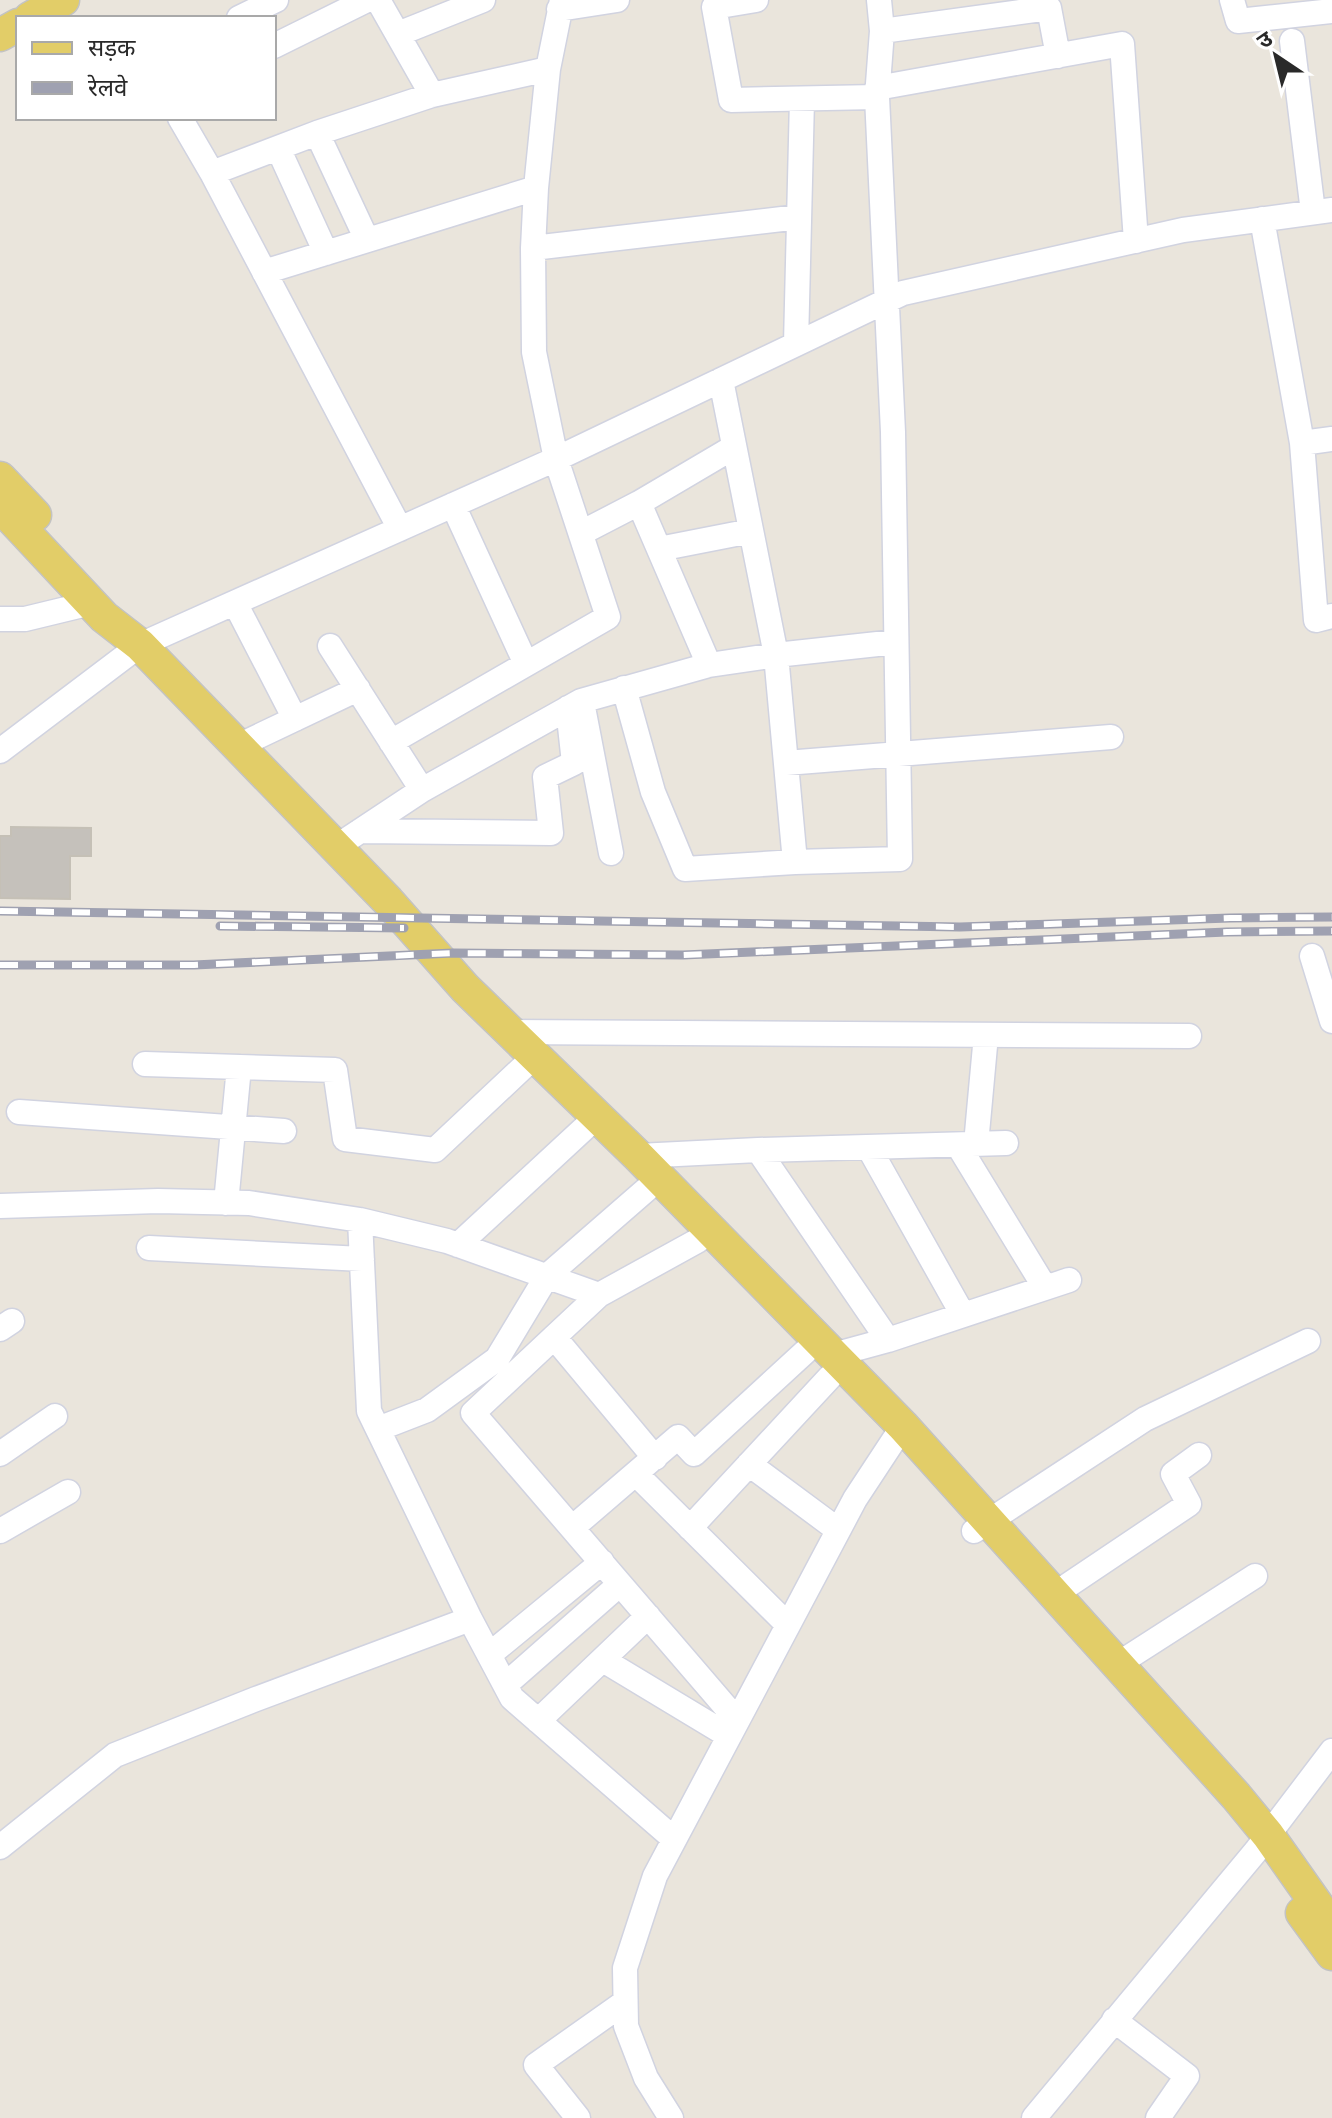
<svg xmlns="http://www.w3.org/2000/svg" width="1332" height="2118" font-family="Quicksand,'Noto Sans Devanagari',sans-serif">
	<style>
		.building { fill: #c5c1bb; stroke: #c5c0b6; stroke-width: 2 }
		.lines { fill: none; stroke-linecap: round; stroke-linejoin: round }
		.minor-casing { stroke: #d1d3e0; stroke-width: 27 }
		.major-casing { stroke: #c3c3c3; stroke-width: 35 }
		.minor { stroke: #fff; stroke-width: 24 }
		.major { stroke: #e2cd68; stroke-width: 32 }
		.rail-casing { stroke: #9fa1b1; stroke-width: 9 }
		.rail { stroke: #fff; stroke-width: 6; stroke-dasharray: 18; stroke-linecap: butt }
	</style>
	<rect width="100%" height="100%" fill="#eae5dc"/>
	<path class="building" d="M11 827 91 828V856H70V899L0 898V836H11Z"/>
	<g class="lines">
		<defs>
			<path id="minor" d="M378 0 432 95
				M756 0 714 7 731 100 877 97
				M1232 0 1238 21 1332 11
				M559 9 617 0
				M239 18 276 0
				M882 31 1049 8 1058 56
				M398 34 483 0
				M1292 41 1313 212
				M274 46 367 0
				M877 88 1122 44 1136 241
				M180 118 212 173 400 529
				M317 133 367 240
				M278 148 326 253
				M212 173 317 133 432 95 548 69
				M1262 219 1302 443 1316 620 1332 616
				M533 248 799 217
				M264 272 536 188
				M796 344 802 99
				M721 380 776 655 795 862
				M1302 443 1332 439
				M639 503 709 665
				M453 505 526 664
				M581 533 639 503 734 447
				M659 549 751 531
				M235 603 295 719
				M0 619H25L91 603
				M330 646 422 790
				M624 688 653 792 685 869 795 862 900 859 893 432 877 97 882 31 879 0
				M582 702 611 853
				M391 742 608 617 556 459 534 352 533 248 536 188 548 69 562 0
				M238 746 358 689
				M0 751 140 645 556 459 903 293 1183 230 1332 210
				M786 763 1111 737
				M360 831 551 833 545 777 574 763 568 708
				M336 847 422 790 581 701 709 665 776 655 896 642
				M1312 956 1332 1021
				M509 1032 1189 1036
				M145 1064 335 1070 345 1139 435 1150 534 1057
				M19 1112 284 1131
				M976 1144 986 1035
				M958 1145 1044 1286
				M869 1148 963 1315
				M758 1150 888 1340
				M638 1156 758 1150 1006 1143
				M226 1203 239 1067
				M0 1206 158 1201 249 1203 360 1220 447 1241 599 1295 697 1241 711 1231
				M360 1220 369 1411 470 1619 512 1698 674 1839
				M458 1245 590 1123
				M149 1248 362 1259
				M599 1295 473 1413 737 1720
				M0 1329 12 1321
				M554 1337 655 1458
				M833 1355 888 1340 1069 1280
				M378 1429 427 1410 497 1359 547 1276 647 1189
				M0 1454 55 1416
				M749 1464 838 1530
				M636 1474 788 1625
				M572 1528 678 1437 694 1454 805 1352
				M690 1528 830 1377
				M0 1531 68 1492
				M974 1531 1145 1419 1308 1341
				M1055 1594 1189 1504 1173 1474 1199 1455
				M489 1655 602 1562
				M603 1660 729 1736
				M1118 1664 1255 1576
				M505 1685 620 1584
				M538 1721 648 1616
				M0 1847 115 1755 256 1699 470 1619
				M1114 2020 1187 2076 1158 2118
				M578 2118 536 2065 625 2002
				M671 2118 646 2078 626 2026 625 1968 655 1876 855 1499 903 1426
				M1034 2118 1256 1851 1332 1751"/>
			<path id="major" d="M30 18 63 0
				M0 35 18 25
				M0 478 35 515
				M0 506 104 617 140 645 388 901 465 988 638 1156 903 1426 1236 1796 1268 1835 1332 1926
				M1302 1913 1332 1954"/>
		</defs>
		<use href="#minor" class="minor-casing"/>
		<use href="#major" class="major-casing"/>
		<use href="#minor" class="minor"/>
		<use href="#major" class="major"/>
		<defs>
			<path id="rail" d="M0 911 960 927 1230 918 1332 917
				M220 926 404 928
				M0 965H194L453 953 683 955 1227 932 1332 931"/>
		</defs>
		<use href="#rail" class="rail-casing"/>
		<use href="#rail" class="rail"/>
	</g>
	<rect x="16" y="16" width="260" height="104" fill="#ffffff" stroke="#a9a9a9" stroke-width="2"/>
	<rect x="32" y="42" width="40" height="12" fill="#e2cd68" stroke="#a9a9a9" stroke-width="2"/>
	<text x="88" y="56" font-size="24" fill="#292929">सड़क</text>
	<rect x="32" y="82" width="40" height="12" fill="#9fa1b1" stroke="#a9a9a9" stroke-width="2"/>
	<text x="88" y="96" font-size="24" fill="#292929">रेलवे</text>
	<g transform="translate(1276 56) rotate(325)" stroke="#ffffff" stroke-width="6" paint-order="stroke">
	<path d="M0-6L14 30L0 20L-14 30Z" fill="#292929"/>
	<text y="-12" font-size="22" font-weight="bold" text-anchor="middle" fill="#292929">उ</text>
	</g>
</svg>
